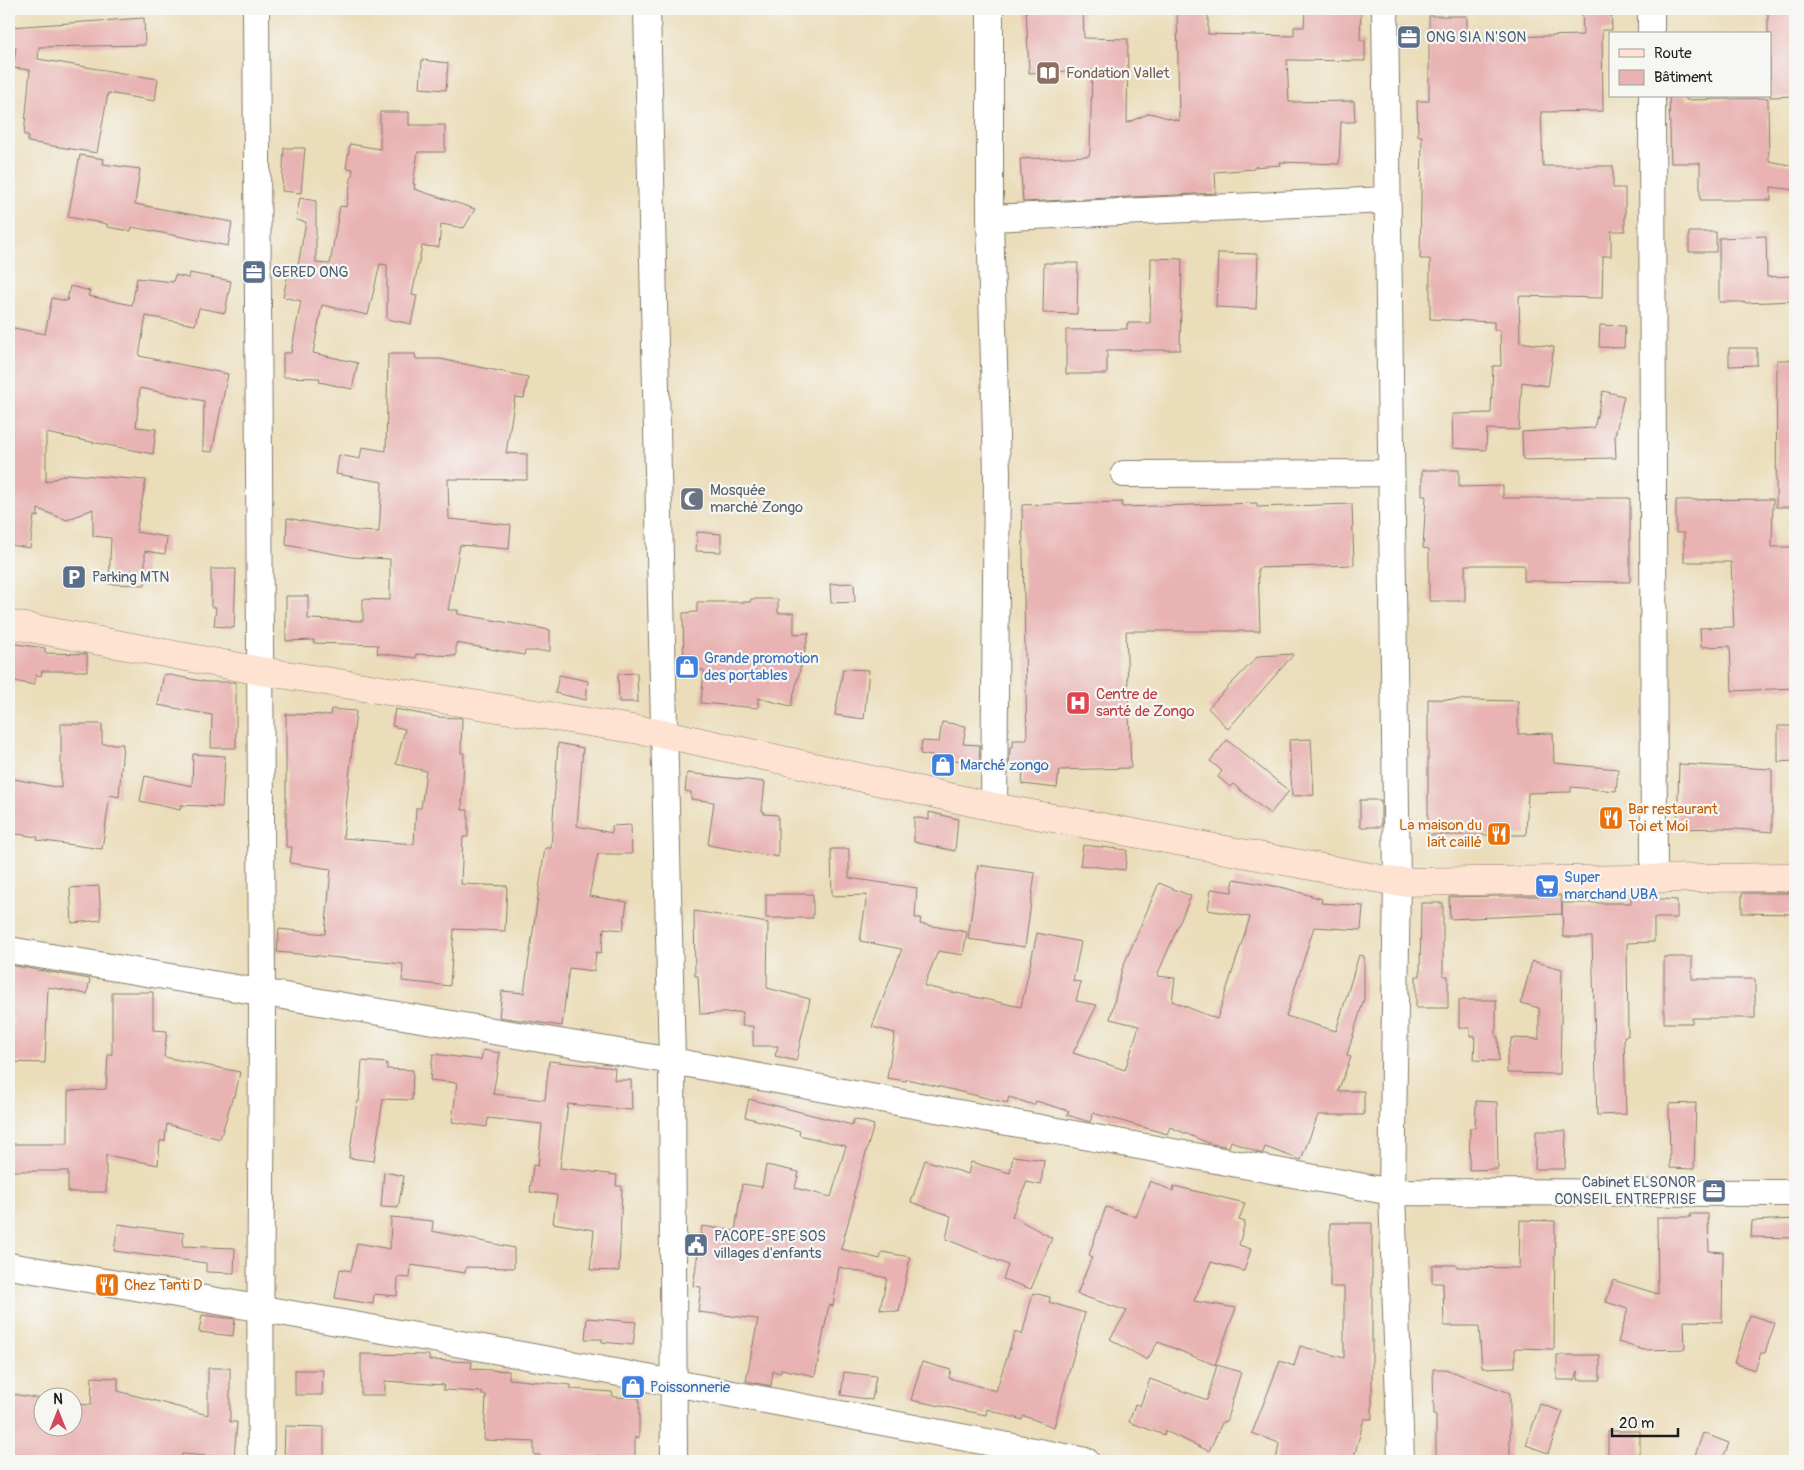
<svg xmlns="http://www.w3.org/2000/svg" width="1804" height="1470" font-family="Pangolin,sans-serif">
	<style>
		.building { fill: #e8b3b2 }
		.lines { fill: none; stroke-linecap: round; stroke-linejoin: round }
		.street-casing { stroke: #847c6b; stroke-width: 28 }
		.secondary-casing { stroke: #847c6b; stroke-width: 29 }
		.street { stroke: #fff; stroke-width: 26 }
		.secondary { stroke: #fee3d2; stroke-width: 28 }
		.labels { text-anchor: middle; stroke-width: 4.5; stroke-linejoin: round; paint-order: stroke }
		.service-label { font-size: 15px; fill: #4e5e75; stroke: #f6f6f2; text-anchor: start }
		.education-label { font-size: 15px; fill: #785e54; stroke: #f6f6f2; text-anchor: start }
		.worship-label { font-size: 15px; fill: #5b616d; stroke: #f6f6f2; text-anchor: start }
		.shop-label { font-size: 15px; fill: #366cbe; stroke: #f6f6f2; text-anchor: start }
		.health-label { font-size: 15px; fill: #be3a42; stroke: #f6f6f2; text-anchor: start }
		.food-label { font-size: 15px; fill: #c56008; stroke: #f6f6f2; text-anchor: start }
	</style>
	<rect width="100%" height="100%" fill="#f6f6f2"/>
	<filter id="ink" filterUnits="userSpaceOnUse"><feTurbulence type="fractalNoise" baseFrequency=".02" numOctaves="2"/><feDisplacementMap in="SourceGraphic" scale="10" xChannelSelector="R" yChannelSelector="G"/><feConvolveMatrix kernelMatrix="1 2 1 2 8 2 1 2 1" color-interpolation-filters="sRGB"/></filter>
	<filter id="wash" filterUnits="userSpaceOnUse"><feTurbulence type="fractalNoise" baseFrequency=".0096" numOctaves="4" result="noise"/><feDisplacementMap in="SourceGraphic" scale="20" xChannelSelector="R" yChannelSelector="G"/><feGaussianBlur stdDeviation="1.12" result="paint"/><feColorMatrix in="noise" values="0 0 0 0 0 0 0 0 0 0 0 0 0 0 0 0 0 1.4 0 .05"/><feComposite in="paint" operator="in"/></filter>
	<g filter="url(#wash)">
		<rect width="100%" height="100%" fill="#ebddba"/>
		<g id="blocks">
			<path class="building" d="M1026 9H1083L1084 38 1128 39 1127 123 1150 113 1179 121 1177 9H1208V34L1294 36V27H1304L1305 9H1361L1360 40H1365V61L1287 60 1289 102 1354 101 1355 122H1341L1339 164 1280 162 1281 165 1254 167V169L1215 172 1216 193 1023 202 1020 159 1089 156 1090 150 1092 70 1029 73Z
				M1611 9 1612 30H1602L1603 111 1541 112 1543 166H1613V188H1625V231H1611V256H1603L1602 298 1519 296 1520 342 1554 347 1548 386 1522 382 1519 430 1487 429 1486 450 1453 448 1452 414 1491 413 1493 366H1501L1500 330H1494V322L1430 319V259H1420L1422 136H1418L1417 101H1429V16H1467V41L1507 39V37L1583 35 1582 10Z
				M1768 9H1795V96L1770 97V34H1768Z
				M144 18 145 45 39 47 38 59 158 79 155 101 108 93 97 153 28 142V135H24L30 70 13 68 16 48 9 47V27Z
				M422 60 448 63 446 90 420 88Z
				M1669 96H1686V100L1768 98 1769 161 1795 166V190L1771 187V200H1700V163H1671Z
				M380 112H409V125H445V152H418L413 184H415L414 189 475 209 464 228 441 224 439 247 422 246 412 295 417 296 411 324 387 319V265L380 264 368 315 322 305 313 353 358 363 352 389 319 382 320 378 283 377V353H291L301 301 283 297 289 269 297 270 306 222 296 220 300 198 316 201V263L330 264 340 206 346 207 353 169 346 168 350 144 380 149Z
				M284 148H305L301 193 282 191Z
				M80 155 104 159 103 164 140 169 135 204 232 222 228 246 132 227 131 231 107 227V224L68 217Z
				M1689 232H1716V252H1689Z
				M1766 236 1767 277 1795 276V301L1744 303V302H1719V238Z
				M1218 253 1258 254 1256 309 1216 307Z
				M1151 258 1182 259 1180 350H1107V374H1066V330L1127 329V323H1150Z
				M1044 263H1078L1077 314 1043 313Z
				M190 273 231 281 225 313 199 308 195 325 146 316 139 356 228 374 212 452 203 451 204 401 140 388 136 427 156 429 153 454 46 433V482L68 474 146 480 136 532 167 537 165 554 145 551V585L109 584 111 538 93 536V509L67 520 38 509V517L34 516 30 548 9 545V327L45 334 52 298 67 301 70 286 90 291 88 296 132 305 137 278 173 282 175 275 189 278Z
				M1600 325 1625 326 1624 348 1599 347Z
				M1729 348H1757V365L1729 366Z
				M388 354H415L416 359H440L528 377 524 398 515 397 506 453 527 454V480L448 479 449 519 511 525 509 549 460 545 448 610H458V614L550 630V651H525L524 655 456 643V656L416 654V658L377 653 378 645 313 643 314 640 286 641V596H308V619L363 621V599L390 600V559L351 557 286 545 287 518 357 531 379 532 382 482 336 474 339 455 360 459 362 447 386 451Z
				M1777 360H1795V507H1776Z
				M1603 391 1624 396 1615 436 1616 458 1523 460 1522 432 1594 428Z
				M1422 470H1459V487L1503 486V498H1630V582L1524 581V565H1465V601H1429V549L1423 548 1426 496H1422Z
				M1773 499 1772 547H1795V688L1732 691 1730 646 1701 647 1700 628 1734 627 1731 562H1684V533H1676V500Z
				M1122 502V507L1257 503V507L1352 504 1354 565 1258 568 1260 631H1126L1131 768 1059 770 1057 788 1022 784 1023 772H1013V766H1009L1010 747H1013V740H1027L1022 505Z
				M697 532 721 534V552L696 551Z
				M211 569H236L234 628 214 626 216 607H211Z
				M854 583 855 602 831 603 830 584Z
				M751 599H778V613H794V634L809 633 791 706 758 698V708L701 703 704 670H684L683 613 697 612V602H750Z
				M9 643 45 648V653L87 654V671H42L41 676 36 675 34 685 9 680Z
				M1294 654 1228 729 1208 708 1258 656Z
				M843 669 869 670 864 719 835 715Z
				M637 673 638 702H619L618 674Z
				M164 674 207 682H236V748H211L212 715 158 705Z
				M559 675 588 681 586 700 555 693Z
				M1428 699 1518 701V734L1553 733 1554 763 1618 769 1616 791 1571 787V792L1528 793 1526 835H1428Z
				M331 709 356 711 343 838 414 844 416 808H421L426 771 396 764 405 729 392 726 395 709 437 717 462 718 461 753H464L462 810H468V837H463L461 884 507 886 505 931 454 929 450 986 402 981 403 964 277 952 279 929 325 934 331 869 290 863 292 847H286V714L330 715Z
				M942 722 966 726 963 744 980 745 979 764 920 754 922 741 939 742Z
				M61 724H102V744H123L119 797 110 795 102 849 37 840 38 837 9 833V778L61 788Z
				M1778 726H1795V761L1778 762Z
				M1311 739 1314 795 1292 796 1289 740Z
				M1227 740 1289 791 1270 814 1233 784 1230 787 1218 777 1222 771 1210 761Z
				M558 743 583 748 577 826 612 833V826L631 825 632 854H598L589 896 627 902 623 930 604 928 601 953 596 952 594 971 569 968 562 1026 499 1017 502 991 524 993 545 848H551Z
				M193 754 225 756 222 807 181 805 180 810 140 801 145 776 192 786Z
				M1679 764 1772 769V832L1724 828 1677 829Z
				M687 773 765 782 762 811H764V814L778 815V857L708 845 714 802 691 799V792L685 791Z
				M1360 800H1381V827H1360Z
				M929 812 958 819 955 851 914 842V817L929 820Z
				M1083 845 1127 850 1125 870 1080 865Z
				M831 849H849V878L917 888 915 918H921L920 924 967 932 963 955 938 951 924 986 1021 1007 1037 933 1081 942 1073 981 1081 982 1076 1001 1097 1005 1073 1053 1125 1070 1139 1026 1110 1019 1122 969 1159 883 1191 896 1157 976 1175 978 1172 1001 1217 1019 1250 917 1208 910 1211 889 1232 892 1234 879 1285 888 1322 899 1321 903 1363 906 1361 930 1314 927 1286 1016 1336 1031 1359 955 1364 956V999L1347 1055 1351 1057 1338 1091H1364V1115H1318L1301 1160 1265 1147 1263 1153H1259L1231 1141 1229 1147 1211 1144 1170 1127 1167 1134 1093 1113 1090 1122 1067 1115 1069 1111 1036 1101 1034 1105 1009 1097 1007 1103 907 1079 906 1081 887 1078 895 1033 872 1027 902 949 860 941 867 895 832 896Z
				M978 865 1035 873 1025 947 968 939Z
				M99 886 101 920 72 923 70 888Z
				M1742 893H1795V914L1742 913Z
				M766 894H813V918H766Z
				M1498 896H1561L1562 914 1450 919 1449 897Z
				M1631 897 1677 900V918H1654V942L1627 943 1628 1036H1624L1626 1114 1597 1115 1592 937H1563L1562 903H1631Z
				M1421 903H1443V976H1448V1008H1416V976H1420Z
				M694 911 768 923 767 988 810 999 796 1061 775 1056 778 1046H753V1026H742L743 1012 700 1014 698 976H695Z
				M1664 957H1692V979H1755V1018H1692V1023H1664Z
				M1532 961 1562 969 1560 1074 1507 1073V1055L1512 1038 1539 1039V1008L1521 1003Z
				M9 965 90 979 87 994 48 987 45 1063 11 1062 13 1016H9Z
				M112 992H153V1030L167 1031 164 1057 240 1072 235 1097 233 1096 220 1139 167 1124 165 1141H160L158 1165 106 1155V1192H68V1171H9V1144H68V1091L106 1089 108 1054H112Z
				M1459 1000H1496V1037H1498L1499 1061 1474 1060 1475 1036H1470V1028H1459Z
				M483 1050 500 1053 493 1094 545 1100 549 1061 615 1068 614 1080H631L632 1110 568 1104 560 1168 617 1175 616 1186H622L619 1271 590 1270 594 1230 553 1223 557 1195 530 1192 533 1165 538 1166 542 1124 488 1118 487 1127 452 1122 457 1083 430 1080 433 1054 481 1060Z
				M362 1061 387 1063V1069L413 1070 412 1100 383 1099 374 1161 349 1158 357 1102H359Z
				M749 1099 852 1125 854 1119 874 1125 853 1197H855L841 1249 880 1259 882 1252 910 1257 899 1312 880 1309 887 1278 839 1267 833 1306 829 1305 815 1376 781 1369V1373L773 1371 771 1386 746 1381 758 1319 698 1312 701 1287 693 1286 702 1226 735 1231 742 1184 762 1187 766 1165 799 1172 795 1188 831 1197 846 1146 799 1135 800 1131 745 1117Z
				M1476 1101 1497 1102 1498 1169 1469 1170 1470 1128H1475Z
				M1696 1103 1694 1169 1670 1168 1669 1104Z
				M1536 1131H1566L1565 1169H1535Z
				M1013 1156 1044 1160 1041 1185 1027 1182 1012 1216 1052 1238 1031 1289 1003 1279 1008 1265 946 1239 951 1216 911 1202 925 1160 968 1174 971 1162 1010 1173Z
				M384 1172 404 1176 398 1208 381 1207Z
				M1150 1181 1173 1191 1174 1186 1245 1203 1239 1220 1245 1222 1239 1245 1251 1249 1244 1271 1211 1262 1194 1301 1236 1308 1215 1365 1158 1342 1147 1360 1110 1339 1127 1311 1077 1294 1092 1257 1089 1255 1106 1207 1136 1217Z
				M1690 1214H1708L1709 1251 1723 1252 1722 1322 1684 1321 1685 1349 1644 1350 1618 1342 1628 1309 1606 1302 1613 1280 1658 1294 1657 1217H1691Z
				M391 1217 433 1221 432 1231 514 1248V1268L466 1267 465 1273 411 1265 410 1278 398 1277 397 1296 374 1294 373 1304 335 1298 340 1269 351 1271 357 1243 390 1249Z
				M1795 1219V1238L1751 1237 1752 1221Z
				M1520 1220 1555 1221 1554 1349 1515 1348V1367L1482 1368 1479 1326H1444L1443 1283H1432V1265H1456V1267L1519 1268Z
				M1330 1223H1372V1419H1364L1353 1461H1276L1279 1443 1252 1433 1280 1361 1294 1366 1300 1346 1344 1358V1287H1330Z
				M118 1224 184 1233 182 1246 235 1248 234 1273 206 1272V1263L114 1251Z
				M1033 1293 1050 1297 1049 1302 1085 1313 1054 1427 1024 1416 1022 1420 987 1409 986 1415 911 1400 922 1362 951 1370 949 1378 996 1391 1015 1332 1022 1335Z
				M202 1315 235 1319 233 1336 199 1332Z
				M1750 1315 1775 1323 1765 1353H1761L1755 1370 1734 1363Z
				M587 1318 636 1322 633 1345 602 1342V1339H585Z
				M361 1354 429 1355V1360L472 1362 471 1369 509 1371V1379L571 1385V1389L612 1392 613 1397 639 1398V1438L635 1437V1461H600V1456L560 1455V1461H540V1455H534V1442L484 1440 486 1395H482V1392L443 1390 444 1385 385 1381V1395H361Z
				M1557 1355H1600V1380H1578V1371L1575 1380H1557Z
				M1217 1365 1241 1372 1226 1422 1223 1421 1209 1451 1165 1431 1164 1435 1129 1422 1135 1404 1140 1406 1150 1379 1207 1400Z
				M208 1368H230V1422H237L234 1458 182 1454 181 1461H9V1413L12 1394 42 1399V1428H72V1404L91 1405 92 1377 118 1378V1391L208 1415Z
				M1433 1369H1445L1510 1393V1458H1436V1415H1434Z
				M295 1370H323L322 1395H295Z
				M844 1372 876 1376 872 1400 841 1395Z
				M1540 1404 1563 1412 1548 1453 1526 1445Z
				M285 1426 324 1427V1461H289V1459H284Z
				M1608 1431H1640V1461H1608Z
				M1703 1433 1729 1443 1722 1461H1693Z"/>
		</g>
	</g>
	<g filter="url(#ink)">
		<use href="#blocks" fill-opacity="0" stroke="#847c6b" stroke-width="1"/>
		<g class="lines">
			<defs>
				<path id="street" d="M256 9C258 335 261 661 262 987 262 1145 259 1303 261 1461
					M647 9 672 1061 674 1461
					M990 9V218L997 473 994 807
					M1385 9 1397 882 1392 1192 1401 1461
					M1651 9V34
					M1652 96 1654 879
					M990 218 1386 200
					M1124 474 1391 473
					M9 950 672 1061 1392 1192 1795 1193
					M9 1266C369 1325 728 1392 1086 1461"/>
				<path id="secondary" d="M9 624 261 671 665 734 994 807 1397 882 1795 877"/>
			</defs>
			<use href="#street" class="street-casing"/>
			<use href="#secondary" class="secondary-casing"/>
			<use href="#street" class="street"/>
			<use href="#secondary" class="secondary"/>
		</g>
	</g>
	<defs>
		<symbol id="office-square" viewBox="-11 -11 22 22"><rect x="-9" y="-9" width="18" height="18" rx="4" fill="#5c6f8a" stroke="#f6f6f2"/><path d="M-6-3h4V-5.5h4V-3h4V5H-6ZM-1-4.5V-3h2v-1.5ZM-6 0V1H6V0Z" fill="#fff"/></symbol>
		<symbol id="library-square" viewBox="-11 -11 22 22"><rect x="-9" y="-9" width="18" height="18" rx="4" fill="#8d6e63" stroke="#f6f6f2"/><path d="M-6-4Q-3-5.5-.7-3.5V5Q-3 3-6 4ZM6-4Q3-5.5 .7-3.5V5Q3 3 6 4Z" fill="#fff"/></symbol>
		<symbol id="mosque-square" viewBox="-11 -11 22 22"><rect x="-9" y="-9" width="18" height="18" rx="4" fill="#6b7280" stroke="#f6f6f2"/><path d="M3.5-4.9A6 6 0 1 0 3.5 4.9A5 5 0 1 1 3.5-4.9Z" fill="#fff"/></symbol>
		<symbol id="parking-square" viewBox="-11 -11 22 22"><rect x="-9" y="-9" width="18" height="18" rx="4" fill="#5c6f8a" stroke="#f6f6f2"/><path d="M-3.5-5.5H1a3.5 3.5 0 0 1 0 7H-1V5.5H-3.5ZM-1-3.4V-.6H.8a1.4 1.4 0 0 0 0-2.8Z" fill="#fff"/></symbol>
		<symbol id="shop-square" viewBox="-11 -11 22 22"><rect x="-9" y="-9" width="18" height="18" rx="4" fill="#3f7fe0" stroke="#f6f6f2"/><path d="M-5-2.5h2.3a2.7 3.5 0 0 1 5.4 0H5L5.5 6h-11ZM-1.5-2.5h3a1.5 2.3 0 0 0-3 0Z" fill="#fff"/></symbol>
		<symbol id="hospital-square" viewBox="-11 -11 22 22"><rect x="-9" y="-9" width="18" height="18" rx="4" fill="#e0444e" stroke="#f6f6f2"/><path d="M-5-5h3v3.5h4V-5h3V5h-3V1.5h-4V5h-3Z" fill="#fff"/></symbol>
		<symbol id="restaurant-square" viewBox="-11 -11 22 22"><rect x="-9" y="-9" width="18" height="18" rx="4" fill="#e8710a" stroke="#f6f6f2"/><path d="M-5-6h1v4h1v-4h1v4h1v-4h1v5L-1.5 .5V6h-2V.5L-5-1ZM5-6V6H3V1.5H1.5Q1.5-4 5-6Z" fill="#fff"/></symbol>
		<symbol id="supermarket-square" viewBox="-11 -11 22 22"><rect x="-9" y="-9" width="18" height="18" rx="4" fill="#3f7fe0" stroke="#f6f6f2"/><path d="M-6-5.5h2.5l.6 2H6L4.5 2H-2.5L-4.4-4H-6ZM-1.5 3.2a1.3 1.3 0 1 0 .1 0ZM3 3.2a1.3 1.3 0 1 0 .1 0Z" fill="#fff"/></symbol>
		<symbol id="civic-square" viewBox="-11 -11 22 22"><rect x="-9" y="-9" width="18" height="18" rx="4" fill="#5c6f8a" stroke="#f6f6f2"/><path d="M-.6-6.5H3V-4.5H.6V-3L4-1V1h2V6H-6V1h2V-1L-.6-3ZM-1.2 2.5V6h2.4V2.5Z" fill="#fff"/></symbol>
	</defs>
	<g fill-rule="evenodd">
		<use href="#office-square" x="1395" y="23" width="28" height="28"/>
		<use href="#library-square" x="1034" y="59" width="28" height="28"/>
		<use href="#office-square" x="240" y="258" width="28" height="28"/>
		<use href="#mosque-square" x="678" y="485" width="28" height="28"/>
		<use href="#parking-square" x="60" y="563" width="28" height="28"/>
		<use href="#shop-square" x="673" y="653" width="28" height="28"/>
		<use href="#hospital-square" x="1064" y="689" width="28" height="28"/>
		<use href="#shop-square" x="929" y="751" width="28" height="28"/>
		<use href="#restaurant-square" x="1597" y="804" width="28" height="28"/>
		<use href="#restaurant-square" x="1485" y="820" width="28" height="28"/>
		<use href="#supermarket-square" x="1533" y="872" width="28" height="28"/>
		<use href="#office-square" x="1700" y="1177" width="28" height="28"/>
		<use href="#civic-square" x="682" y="1231" width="28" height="28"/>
		<use href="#restaurant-square" x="93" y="1271" width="28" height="28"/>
		<use href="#shop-square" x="619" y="1373" width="28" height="28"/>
	</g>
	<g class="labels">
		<g class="service-label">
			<text x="1426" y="42">ONG SIA N'SON</text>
			<text x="272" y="277">GERED ONG</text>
			<text x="92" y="582">Parking MTN</text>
			<text x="1696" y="1187" text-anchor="end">Cabinet ELSONOR<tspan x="1696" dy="17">CONSEIL ENTREPRISE</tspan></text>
			<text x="714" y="1241">PACOPE-SPE SOS<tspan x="714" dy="17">villages d'enfants</tspan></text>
		</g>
		<g class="education-label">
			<text x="1066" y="78">Fondation Vallet</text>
		</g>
		<g class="worship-label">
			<text x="710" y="495">Mosquée<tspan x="710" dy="17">marché Zongo</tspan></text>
		</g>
		<g class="shop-label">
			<text x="704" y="663">Grande promotion<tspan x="704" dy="17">des portables</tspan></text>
			<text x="960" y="770">Marché zongo</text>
			<text x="1564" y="882">Super<tspan x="1564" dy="17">marchand UBA</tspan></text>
			<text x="650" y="1392">Poissonnerie</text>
		</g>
		<g class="health-label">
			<text x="1096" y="699">Centre de<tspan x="1096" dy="17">santé de Zongo</tspan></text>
		</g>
		<g class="food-label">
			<text x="1628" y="814">Bar restaurant<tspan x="1628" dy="17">Toi et Moi</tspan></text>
			<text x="1482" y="830" text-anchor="end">La maison du<tspan x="1482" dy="17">lait caillé</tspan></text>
			<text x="124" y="1290">Chez Tanti D</text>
		</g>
	</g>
	<rect width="1804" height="1470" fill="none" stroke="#f6f6f2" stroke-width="30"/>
	<rect x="1609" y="32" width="162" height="65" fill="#f6f6f2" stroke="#9f9f9c"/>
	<rect x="1619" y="49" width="25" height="8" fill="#fee3d2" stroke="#9f9f9c"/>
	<text x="1654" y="58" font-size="15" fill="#1c1c1c">Route</text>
	<rect x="1619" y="70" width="25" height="15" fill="#e8b3b2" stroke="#9f9f9c"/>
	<text x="1654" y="82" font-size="15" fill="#1c1c1c">Bâtiment</text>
	<g transform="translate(58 1412)"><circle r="24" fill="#f6f6f2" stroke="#9f9f9c"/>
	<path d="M0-4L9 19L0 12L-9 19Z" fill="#d1495b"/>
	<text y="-8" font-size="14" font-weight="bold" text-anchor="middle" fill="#1c1c1c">N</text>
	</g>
	<path d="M1612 1428v8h66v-8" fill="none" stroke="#1c1c1c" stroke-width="2.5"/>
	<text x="1619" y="1428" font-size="15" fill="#1c1c1c" stroke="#f6f6f2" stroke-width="4" paint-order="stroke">20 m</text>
</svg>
